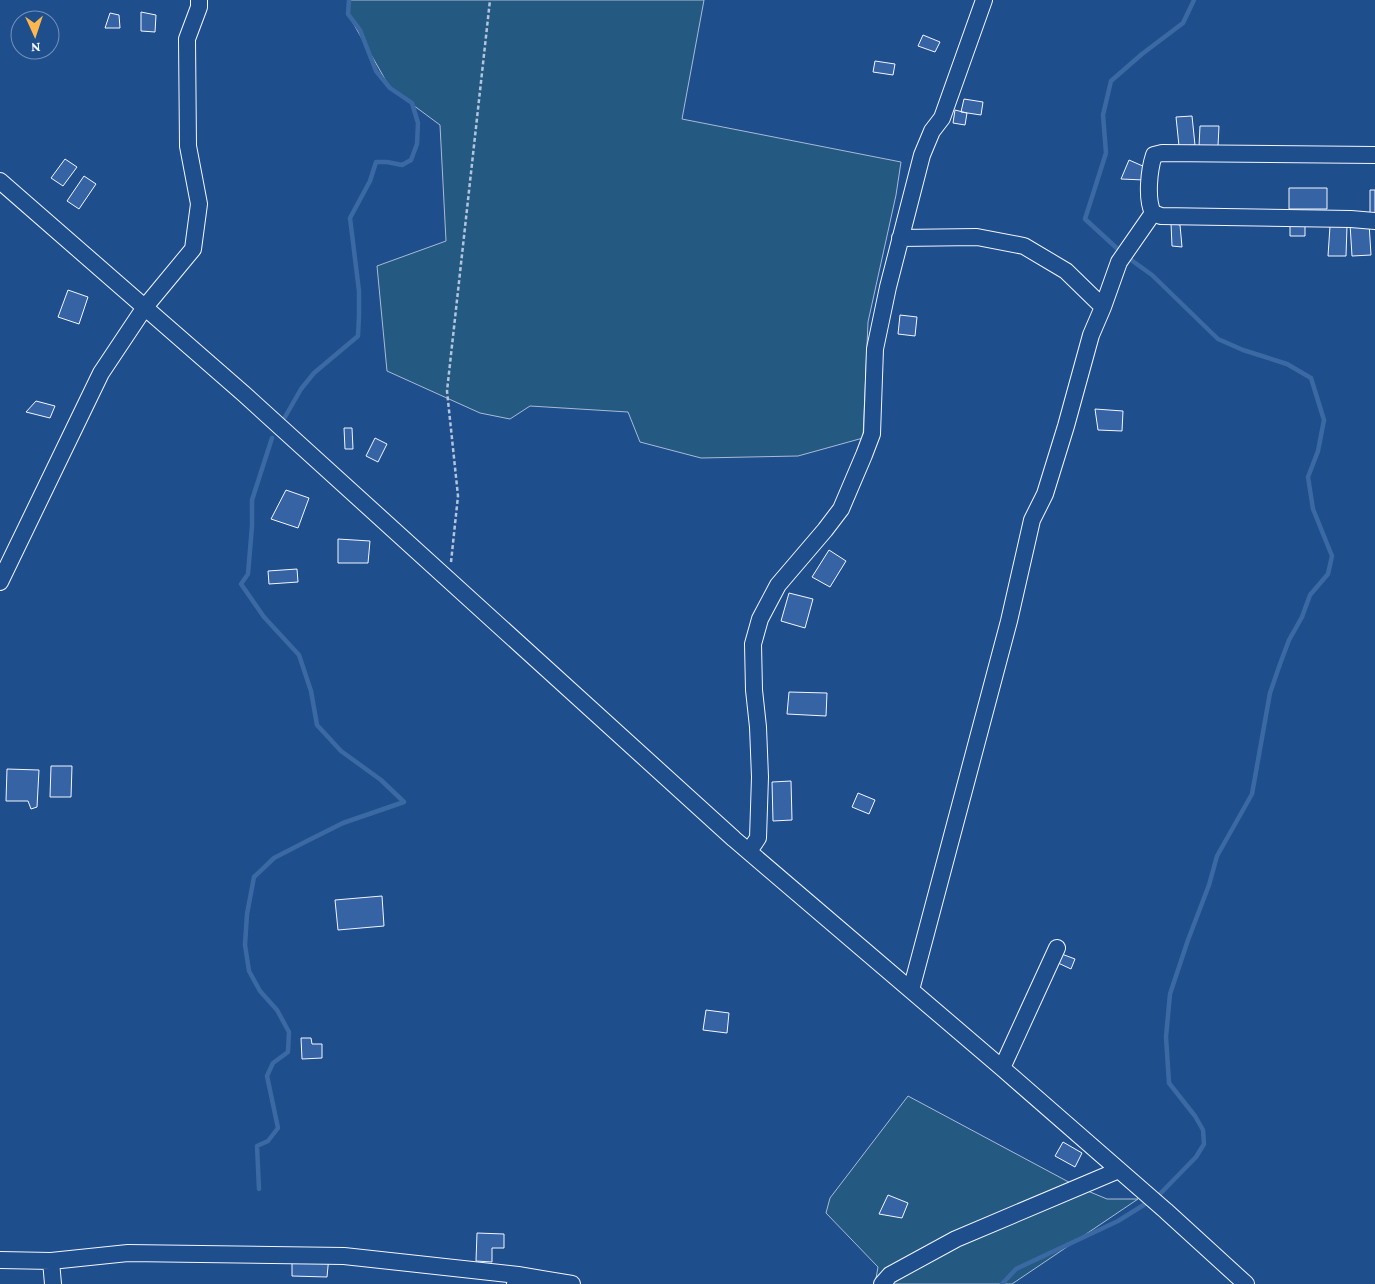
<svg xmlns="http://www.w3.org/2000/svg" width="1375" height="1284" font-family="'Crimson Pro',serif">
	<style>
		.green { fill: #245a82; stroke: #a8bbd7 }
		.lines { fill: none; stroke-linecap: round; stroke-linejoin: round }
		.stream { stroke: #3b69a3; stroke-width: 4.5 }
		.building { fill: #3563a3; stroke: #f2f6ff }
		.minor-casing { stroke: #f2f6ff; stroke-width: 18 }
		.path { stroke: #b3c4dc; stroke-width: 2.5; stroke-dasharray: 4 2.5; stroke-linecap: butt }
		.minor { stroke: #1f4e8c; stroke-width: 16 }
	</style>
	<rect width="100%" height="100%" fill="#1f4e8c"/>
	<path class="green" d="M349 0H704L682 119 901 162 896 195 868 322 863 438 798 456 701 458 640 442 628 412 530 406 510 419 480 413 387 371 377 266 446 241 440 125 390 88 348 14Z
		M908 1096 1078 1187 1107 1199H1138L1012 1284H875L878 1267 826 1213 830 1198Z"/>
	<g class="lines">
		<path class="stream" d="M1121 252 1085 219 1106 153 1103 115 1111 81 1142 54 1183 23 1194 0
			M1127 257 1152 275 1218 339 1243 350 1287 364 1311 378 1324 420 1318 451 1308 477 1313 509 1332 556 1328 574 1310 595 1302 617 1289 640 1280 664 1270 693 1252 794 1217 856 1209 885 1188 940 1170 994 1166 1037 1169 1083 1195 1116 1203 1130 1204 1144 1196 1157 1157 1197
			M285 417 301 389 314 373 358 336 359 316V291L350 218 370 181 376 162H387L402 165 411 160 417 144 418 123 412 103 390 88 376 71 360 30 348 14 349 0
			M259 1189 257 1146 268 1141 278 1128 267 1076 273 1063 288 1052 289 1032 277 1010 260 991 249 971 245 945 247 914 254 877 274 858 307 841 343 823 404 802 381 780 341 751 317 725 311 691 299 655 264 617 241 584 248 574 252 526V500L272 438
			M1002 1284 1016 1269 1118 1221 1150 1201"/>
	</g>
	<path class="building" d="M141 12 156 15 155 32 141 31Z
		M110 13 119 15 120 28H105Z
		M923 35 940 42 935 52 918 46Z
		M875 61 895 64 893 75 873 72Z
		M964 99 983 102 981 115 961 112Z
		M955 110 967 113 965 125 953 123Z
		M1192 116 1195 145 1179 146 1176 117Z
		M1200 126H1219L1218 146H1199Z
		M65 159 77 167 63 186 51 178Z
		M1129 160 1145 167 1144 180 1121 179Z
		M84 176 96 184 79 209 67 201Z
		M1289 188H1327V209H1289Z
		M1370 190H1375V214H1370Z
		M1171 223 1180 225 1182 247 1172 246Z
		M1369 223 1371 255 1352 256 1350 224Z
		M1290 225H1305V236H1290Z
		M1330 226H1347L1346 256H1328Z
		M68 290 88 297 79 324 58 317Z
		M900 315 917 317 915 336 898 334Z
		M36 401 55 406 50 418 26 412Z
		M1095 409 1123 411 1122 431 1098 430Z
		M344 428H352L353 449H345Z
		M375 438 387 444 378 462 366 456Z
		M286 490 309 498 298 528 271 519Z
		M338 539 370 541 368 563H338Z
		M829 550 846 561 830 587 812 577Z
		M297 569 298 582 269 584 268 571Z
		M789 593 813 599 805 628 781 621Z
		M789 692 827 693 826 716 787 714Z
		M51 766H72L71 797H50Z
		M7 769 39 770 37 807 31 809 28 801H6Z
		M791 781 792 820 773 821 772 782Z
		M858 793 875 800 869 814 852 807Z
		M382 896 384 926 338 930 335 900Z
		M1059 953 1075 959 1071 969 1056 962Z
		M706 1010 729 1013 727 1033 703 1030Z
		M301 1038H311L312 1044H322V1058L302 1059Z
		M1063 1142 1082 1153 1075 1167 1055 1156Z
		M888 1195 908 1203 902 1218 879 1214Z
		M477 1233 504 1234V1248H492V1262L476 1261Z
		M292 1255 329 1256 327 1277 292 1276Z"/>
	<g class="lines">
		<defs>
			<path id="minor" d="M1375 155 1162 153 1154 155C1149 170 1146 199 1153 213L1161 216 1351 219 1375 221
				M0 181 244 394 734 839 1002 1068 1166 1211 1246 1284
				M900 238 977 237 1024 246 1066 271 1103 307
				M0 582 101 373 145 307 193 249 199 204 188 146 187 39 199 7V0
				M749 851 758 838 760 777 758 727 754 690 753 644 760 619 778 585 825 530 841 509 864 455 872 434 875 349 888 287 922 155 932 131 942 118 984 0
				M911 990 1009 621 1032 520 1045 494 1066 426 1091 335 1103 307 1119 262 1153 213
				M1002 1068 1057 948
				M0 1260 51 1261 128 1253 344 1256 518 1275 515 1284
				M51 1261 53 1284
				M518 1275 572 1284
				M882 1284 890 1275 956 1239 1119 1170"/>
		</defs>
		<use href="#minor" class="minor-casing"/>
		<path class="path" d="M451 562 458 496 447 391 490 0"/>
		<use href="#minor" class="minor"/>
	</g>
	<g transform="translate(35 35) rotate(177)"><circle r="24" fill="#1f4e8c" stroke="#7391ba"/>
	<path d="M0-4L9 19L0 12L-9 19Z" fill="#ffb74d"/>
	<text y="-8" font-size="14" font-weight="bold" text-anchor="middle" fill="#f2f6ff">N</text>
	</g>
</svg>
